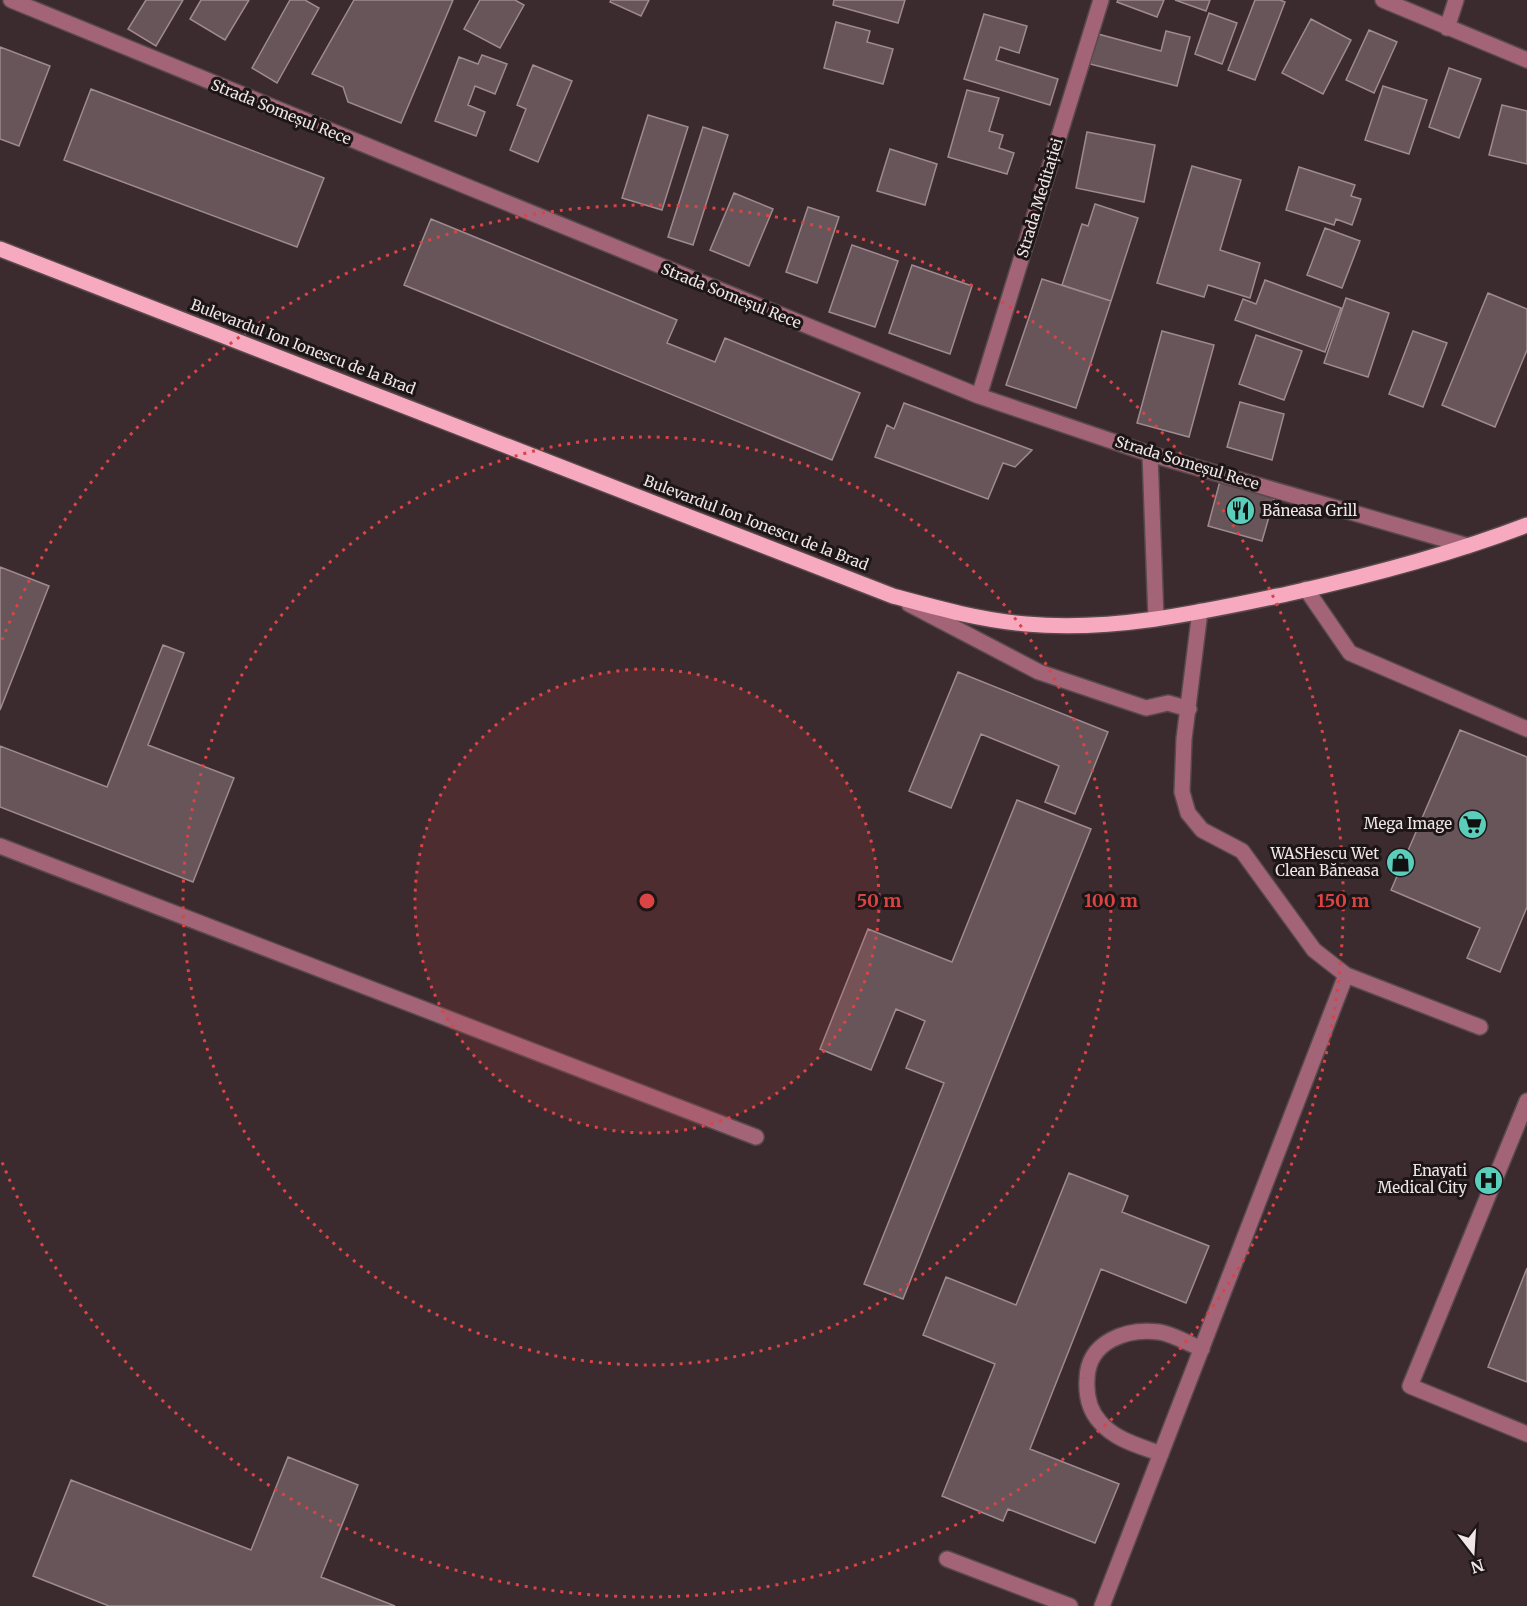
<svg xmlns="http://www.w3.org/2000/svg" width="1527" height="1606" font-family="Merriweather,serif">
	<style>
		.building { fill: #675559; stroke: #9e8a8f; stroke-width: 1.5 }
		.lines { fill: none; stroke-linecap: round; stroke-linejoin: round }
		.minor-casing { stroke: #58494c; stroke-width: 18 }
		.major-casing { stroke: #58494c; stroke-width: 18 }
		.minor { stroke: #a26476; stroke-width: 15 }
		.major { stroke: #f7a9bf; stroke-width: 15 }
		.ring { fill: none; stroke: #da4445; stroke-width: 3; stroke-dasharray: 3 6 }
		.labels { text-anchor: middle; stroke-width: 6; stroke-linejoin: round; paint-order: stroke }
		.street-label { font-size: 15px; fill: #f0e5e7; stroke: #1d1617 }
		.poi-label { font-size: 15px; fill: #f0e5e7; stroke: #1d1617; text-anchor: end }
		.centre { fill: #da4445; stroke: #1d1617; stroke-width: 3 }
		.ring-label { font-size: 18px; text-anchor: middle; font-weight: bold; fill: #da4445; stroke: #1d1617; stroke-width: 6; stroke-linejoin: round; paint-order: stroke }
	</style>
	<rect width="100%" height="100%" fill="#3b2b2f"/>
	<path class="building" d="M146 0H183L156 46 128 29Z
		M201 0H249L225 40 190 19Z
		M290 0H305L319 8 277 83 252 68Z
		M354 0H453L401 123 348 102 343 87 312 74Z
		M480 0H515L524 5 500 48 464 29Z
		M611 0H649L641 16 610 2Z
		M834 0H905L898 23 833 5Z
		M1118 0H1164L1157 17 1117 2Z
		M1175 0H1210L1206 11Z
		M1255 0H1280L1285 2 1255 80 1228 70Z
		M1209 13 1237 23 1222 64 1195 54Z
		M984 14 1027 26 1019 53 1000 47 996 60 1058 79 1050 105 964 79Z
		M1311 19 1351 40 1323 94 1282 73Z
		M836 22 870 31 867 42 893 49 883 84 824 68Z
		M1369 30 1397 42 1374 93 1346 80Z
		M1166 31 1190 37 1177 86 1090 64 1098 34 1161 51Z
		M0 47 50 66 19 146 0 139Z
		M482 55 507 64 495 94 475 86 468 105 485 112 476 136 435 121 459 57 478 64Z
		M533 65 572 81 538 162 510 150 526 109 517 105Z
		M1449 68 1481 79 1459 138 1429 127Z
		M1383 86 1427 100 1409 154 1365 140Z
		M91 89 324 178 297 247 64 160Z
		M967 90 999 98 989 131 1003 135 999 148 1014 153 1007 174 948 157Z
		M1502 105 1527 111V164L1489 155Z
		M648 115 688 127 662 210 622 198Z
		M703 127 728 135 693 245 668 237Z
		M1087 132 1155 145 1144 202 1076 188Z
		M890 149 937 164 925 205 877 191Z
		M1192 166 1241 180 1220 250 1260 263 1250 298 1208 285 1204 297 1157 283Z
		M1299 167 1355 185 1351 196 1361 199 1352 225 1336 219 1334 225 1286 210Z
		M734 193 773 209 749 266 710 250Z
		M1095 204 1138 218 1111 301 1062 285 1082 224 1088 226Z
		M808 207 839 217 817 283 786 272Z
		M431 219 677 320 667 343 715 362 725 338 860 393 832 460 404 285Z
		M1325 228 1360 241 1342 288 1307 275Z
		M852 245 898 261 875 327 829 312Z
		M912 265 972 286 950 354 889 333Z
		M1042 279 1111 301 1076 408 1006 385Z
		M1265 280 1341 308 1325 352 1235 320 1243 299 1256 304Z
		M1488 293 1527 309V350L1495 427 1442 405Z
		M1346 298 1389 313 1368 377 1324 363Z
		M1162 331 1214 345 1189 437 1137 423Z
		M1413 331 1447 343 1423 407 1389 394Z
		M1256 335 1302 351 1284 400 1239 384Z
		M1240 402 1284 414 1272 460 1227 447Z
		M904 403 1032 450 1015 467 1003 463 988 499 875 457 887 425 894 429Z
		M1220 481 1275 496 1262 541 1208 526Z
		M0 567 49 586 0 710Z
		M163 645 184 653 148 745 234 778 193 882 0 807V746L107 787Z
		M958 672 1108 732 1075 814 1045 802 1059 766 981 734 951 808 909 791Z
		M1460 730 1527 757V907L1500 972 1467 958 1480 928 1391 890Z
		M1017 800 1091 829 903 1299 864 1284 944 1083 906 1068 925 1021 896 1009 871 1070 820 1049 868 929 952 962Z
		M1069 1173 1128 1196 1122 1212 1209 1246 1186 1303 1101 1269 1030 1449 1119 1484 1095 1543 1008 1509 1003 1521 942 1496 995 1364 923 1335 946 1277 1016 1305Z
		M1527 1268V1382L1488 1367Z
		M288 1457 358 1485 321 1577 395 1606H109L33 1576 71 1480 251 1550Z"/>
	<g class="lines">
		<defs>
			<path id="minor" d="M11 0 979 396 1150 454 1468 546
				M1383 0 1527 60
				M1447 28 1456 0
				M979 396 1101 0
				M1150 454 1156 619
				M1306 589 1350 653 1527 729
				M909 604 1039 672 1146 708 1168 703 1189 709
				M1200 611 1184 739 1182 792 1188 813 1202 830 1242 851 1314 950 1346 975 1480 1027
				M0 846 756 1137
				M1527 1101 1410 1386 1527 1434
				M1161 1454C1140 1446 1115 1440 1100 1422 1089 1410 1086 1394 1087 1379 1088 1341 1127 1328 1159 1332 1173 1334 1189 1344 1202 1349
				M947 1559 1070 1606
				M1102 1606 1346 975"/>
			<path id="major" d="M0 249 893 596C937 608 980 620 1026 624 1113 632 1202 612 1287 594 1368 576 1449 555 1527 525"/>
		</defs>
		<use href="#minor" class="minor-casing"/>
		<use href="#major" class="major-casing"/>
		<use href="#minor" class="minor"/>
		<use href="#major" class="major"/>
	</g>
	<circle cx="647" cy="901" r="232" fill="#da4445" fill-opacity=".12"/>
	<g class="ring">
		<circle cx="647" cy="901" r="232"/>
		<circle cx="647" cy="901" r="464"/>
		<path d="M2 640A696 696 0 1 1 2 1162"/>
	</g>
	<defs>
		<symbol id="restaurant-disc" viewBox="-11 -11 22 22"><circle r="9.5" fill="#5bcebb" stroke="#1d1617"/><path d="M-5-6h1v4h1v-4h1v4h1v-4h1v5L-1.5 .5V6h-2V.5L-5-1ZM5-6V6H3V1.5H1.5Q1.5-4 5-6Z" fill="#111"/></symbol>
		<symbol id="supermarket-disc" viewBox="-11 -11 22 22"><circle r="9.5" fill="#5bcebb" stroke="#1d1617"/><path d="M-6-5.5h2.5l.6 2H6L4.5 2H-2.5L-4.4-4H-6ZM-1.5 3.2a1.3 1.3 0 1 0 .1 0ZM3 3.2a1.3 1.3 0 1 0 .1 0Z" fill="#111"/></symbol>
		<symbol id="shop-disc" viewBox="-11 -11 22 22"><circle r="9.5" fill="#5bcebb" stroke="#1d1617"/><path d="M-5-2.5h2.3a2.7 3.5 0 0 1 5.4 0H5L5.5 6h-11ZM-1.5-2.5h3a1.5 2.3 0 0 0-3 0Z" fill="#111"/></symbol>
		<symbol id="hospital-disc" viewBox="-11 -11 22 22"><circle r="9.5" fill="#5bcebb" stroke="#1d1617"/><path d="M-5-5h3v3.5h4V-5h3V5h-3V1.5h-4V5h-3Z" fill="#111"/></symbol>
	</defs>
	<g fill-rule="evenodd">
		<use href="#restaurant-disc" x="1224" y="494" width="33" height="33"/>
		<use href="#supermarket-disc" x="1456" y="808" width="33" height="33"/>
		<use href="#shop-disc" x="1384" y="846" width="33" height="33"/>
		<use href="#hospital-disc" x="1472" y="1164" width="33" height="33"/>
	</g>
	<g class="labels">
		<g class="street-label">
			<text transform="translate(281 112) rotate(22)" y="5">Strada Someșul Rece</text>
			<text transform="translate(1040 198) rotate(-73)" y="5">Strada Meditației</text>
			<text transform="translate(731 296) rotate(22)" y="5">Strada Someșul Rece</text>
			<text transform="translate(303 347) rotate(21)" y="5">Bulevardul Ion Ionescu de la Brad</text>
			<text transform="translate(1187 463) rotate(17)" y="5">Strada Someșul Rece</text>
			<text transform="translate(756 523) rotate(21)" y="5">Bulevardul Ion Ionescu de la Brad</text>
		</g>
		<g class="poi-label">
			<text x="1262" y="516" text-anchor="start">Băneasa Grill</text>
			<text x="1452" y="829">Mega Image</text>
			<text x="1379" y="859">WASHescu Wet<tspan x="1379" dy="17">Clean Băneasa</tspan></text>
			<text x="1467" y="1176">Enayati<tspan x="1467" dy="17">Medical City</tspan></text>
		</g>
	</g>
	<circle cx="647" cy="901" r="9" class="centre"/>
	<g class="ring-label">
		<text x="879" y="907">50 m</text>
		<text x="1111" y="907">100 m</text>
		<text x="1343" y="907">150 m</text>
	</g>
	<g transform="translate(1473 1552) rotate(163)" stroke="#1d1617" stroke-width="4.5" paint-order="stroke">
	<path d="M0-4.5L10 22L0 15L-10 22Z" fill="#f0e5e7"/>
	<text y="-9" font-size="16" font-weight="bold" text-anchor="middle" fill="#f0e5e7">N</text>
	</g>
</svg>
